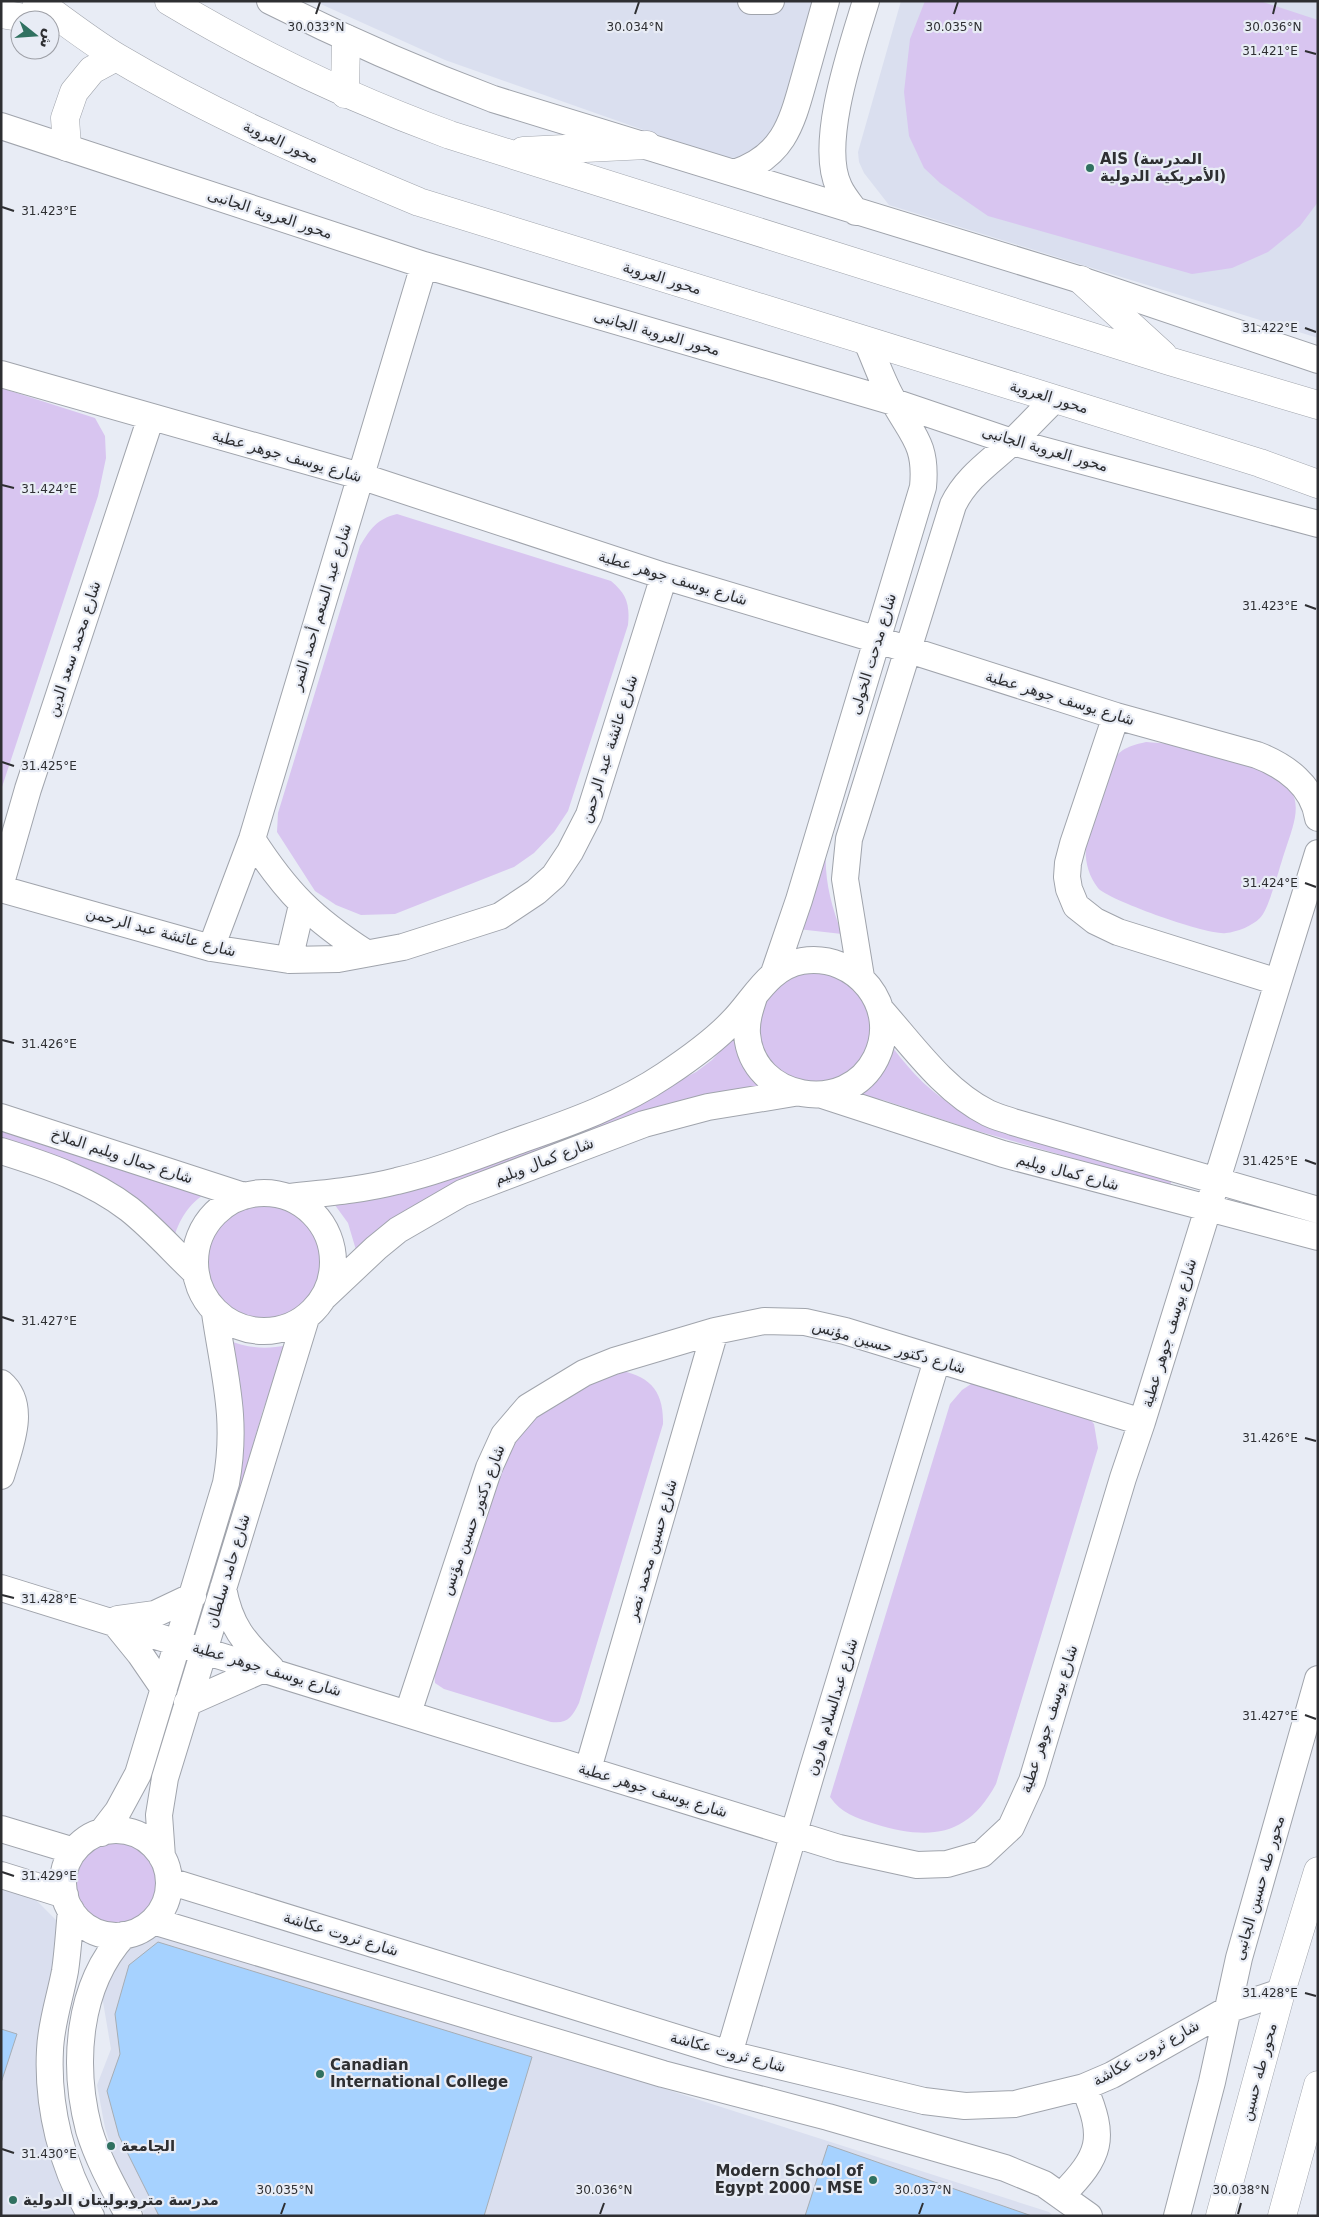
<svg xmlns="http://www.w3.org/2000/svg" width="1319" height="2217" font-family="'DejaVu Sans',Cairo,sans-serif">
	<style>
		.built { fill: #dadfef }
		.green { fill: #d8c5f0 }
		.building { fill: #a6d2ff; stroke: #a6adb4 }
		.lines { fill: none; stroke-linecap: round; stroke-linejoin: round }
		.minor-casing { stroke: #a0a4ac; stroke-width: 28 }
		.major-casing { stroke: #a0a4ac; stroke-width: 29 }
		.minor { stroke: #fff; stroke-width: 26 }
		.major { stroke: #fff; stroke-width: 28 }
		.ticks { fill: none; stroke: #2e2f32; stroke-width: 2 }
		.poi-dot { fill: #307160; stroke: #e8ecf5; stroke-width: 2 }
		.labels { text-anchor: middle; stroke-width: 4.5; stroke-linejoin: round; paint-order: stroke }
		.street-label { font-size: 15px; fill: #2e2f32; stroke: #e8ecf5 }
		.poi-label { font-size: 15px; font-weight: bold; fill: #2e2f32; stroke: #e8ecf5; text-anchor: start }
		.ticks-label { font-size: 12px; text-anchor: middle; fill: #2e2f32; stroke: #e8ecf5; stroke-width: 4.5; stroke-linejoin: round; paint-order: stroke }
	</style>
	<rect width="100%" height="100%" fill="#e8ecf5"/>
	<path class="built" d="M314 1H817L788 107 753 157 723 158 445 60Z
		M901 1H1318V338L889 205 864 173 859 162 858 152Z
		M1 1886 30 1894 59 1923 36 2074 52 2157 75 2216H1Z
		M163 1928 1049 2212 1053 2216H145L115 2160 105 2128 97 2085 111 2049 100 1984 132 1935Z"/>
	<path class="green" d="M925 1H1260L1318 20V202L1300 226 1268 252 1232 268 1192 274 988 216 940 183 924 168 909 136 904 92 910 39Z
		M1 388 95 418 105 436 106 458 98 496 1 790Z
		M397 514 611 581C627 594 630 605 628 625L568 811 554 832 534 853 514 867 395 914 361 915 336 905 315 891 277 832 278 813 360 546C370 529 377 519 397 514Z
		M1146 742 1171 744 1275 774C1307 796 1295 820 1285 851 1280 865 1269 910 1260 918 1252 926 1237 932 1226 933 1209 936 1108 900 1098 888 1074 857 1090 818 1103 787 1114 758 1113 749 1146 742Z
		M826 848C824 879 831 905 842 934L789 928Z
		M809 970 837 974 868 1002 872 1044 848 1078 793 1084 762 1056 758 1014 763 1001 783 980Z
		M739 1031 746 1066 759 1088 719 1093 356 1250 348 1223 332 1201 648 1097 696 1072 712 1060Z
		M893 1048C913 1074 930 1092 959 1109L1173 1176 1170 1186 974 1130 883 1100 857 1096Z
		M1 1125 214 1188C193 1200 183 1212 175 1234L90 1170 65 1159 1 1139Z
		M206 1262a58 58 0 1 1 116 0a58 58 0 1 1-116 0Z
		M225 1339C246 1348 265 1350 287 1345L263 1410 199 1630 187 1627 228 1494Z
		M616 1370C649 1375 664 1390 663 1424L579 1703C572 1717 568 1724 551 1722L444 1689 435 1683 434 1671 501 1454 526 1418Z
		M971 1384H985L1087 1416 1094 1424 1098 1448 996 1784C967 1838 928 1840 875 1824 856 1818 841 1813 830 1797L950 1404 962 1390Z
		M76 1884a41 41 0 1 1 82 0a41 41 0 1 1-82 0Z"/>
	<path class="building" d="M158 1942 532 2057 484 2216H159L119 2136 107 2091 120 2054 115 2014 129 1965Z
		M1 2029 17 2034 1 2083Z
		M828 2145 1032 2216H805Z"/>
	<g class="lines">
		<defs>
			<path id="minor" d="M270 1C343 38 416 70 493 99L1081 280 1318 360
				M751 1H771
				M1 126 424 265 894 402 1012 442 1318 524
				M734 173C785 156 792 122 805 76 812 51 819 26 826 1
				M856 212C850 204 843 196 839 187 818 144 852 47 866 1
				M1 374 360 476 664 576 878 640 1116 716 1257 755C1286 766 1313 786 1318 818
				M1116 716 1073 844 1068 863 1067 877 1069 889 1076 906 1095 921 1118 932 1278 982
				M252 839C287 893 312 918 366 953
				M1 883 28 789 151 417
				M1 889 211 948 289 960 338 959 403 947 500 916 536 892 554 876 570 852 589 815 664 576
				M211 948 252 839 424 265
				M289 960 302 905
				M774 973 799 900 923 487C927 445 913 436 894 402 883 384 876 362 867 342
				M861 977 845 879 849 839 953 505C966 478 989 463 1011 443 1026 429 1040 413 1055 399
				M881 1010C912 1045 944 1091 988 1113 996 1117 1005 1119 1013 1122L1318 1210
				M822 1095 1003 1154 1318 1237
				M1 1117 244 1196
				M1 1151C46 1165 91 1180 129 1209 153 1228 173 1251 195 1272
				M195 1262a69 69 0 1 1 138 0a69 69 0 1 1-138 0Z
				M289 1197C325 1193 362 1190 397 1181 440 1171 481 1154 523 1139 572 1122 622 1104 665 1075 689 1059 713 1042 732 1022 754 1000 768 967 802 961 856 952 901 1007 876 1058 847 1117 752 1101 747 1034 746 1021 750 1009 754 997
				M325 1296 376 1248 398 1230 462 1193 644 1124 708 1107 794 1093
				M1 1383C28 1406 9 1448 1 1476
				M1 1588 839 1848 917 1865 947 1864 982 1854 1011 1827 1032 1781 1123 1478 1142 1422 1318 853
				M223 1588C230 1626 244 1642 271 1668
				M118 1619 155 1614 193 1596
				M114 1622 140 1654 164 1689
				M187 1703 266 1668
				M408 1713 489 1468 504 1435 528 1407 584 1373 614 1361 715 1331 764 1321 805 1322 845 1331 1142 1422
				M588 1769 715 1331
				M1 1829 74 1851
				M63 1883a53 53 0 1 1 106 0a53 53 0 1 1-106 0Z
				M101 1833 118 1811 138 1774 226 1483C238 1419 224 1375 215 1313
				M162 1857 159 1815 165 1778 306 1318
				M1 1875 65 1895
				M169 1881 729 2054 924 2101 965 2106 1015 2104 1084 2087 1112 2075 1227 2010 1281 1992
				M71 1910C69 1931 68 1951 65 1971 60 1998 51 2023 50 2050 47 2107 62 2167 91 2216
				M153 1921 663 2074 828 2117 1005 2168 1044 2184 1089 2216
				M124 1935C77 1986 72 2065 89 2130 98 2160 114 2188 129 2216
				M729 2054 812 1771 937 1360
				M1062 2195C1101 2155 1106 2139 1084 2087
				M1177 2216 1212 2082 1239 1958 1318 1679"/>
			<path id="major" d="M37 1C63 20 90 41 118 58 214 115 316 159 419 202L1055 399 1260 463 1318 484
				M169 1C259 55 352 99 450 135L1169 361 1318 405
				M1 14 37 20
				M345 94 346 39
				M67 147 65 118 74 92 92 70 116 57
				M523 151 647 145
				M1081 280 1163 355
				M1220 2216 1281 1992 1318 1871
				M1282 2216 1318 2085"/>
		</defs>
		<use href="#minor" class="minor-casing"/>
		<use href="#major" class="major-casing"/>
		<use href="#minor" class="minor"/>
		<use href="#major" class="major"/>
	</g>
	<path class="ticks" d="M316 14 320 2M635 14 639 2M954 14 958 2M1273 14 1276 2M1305 51 1316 54M2 207 14 211M1305 328 1316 332M2 485 14 488M1305 605 1316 609M2 762 14 766M1305 883 1316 887M2 1040 14 1043M1305 1160 1316 1164M2 1317 14 1321M1305 1438 1316 1441M2 1595 14 1598M1305 1715 1316 1719M2 1872 14 1876M1305 1993 1316 1996M2 2149 14 2153M281 2214 285 2203M600 2214 604 2203M919 2214 923 2203M1238 2214 1241 2203"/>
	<g class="poi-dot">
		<circle cx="1090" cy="168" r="5"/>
		<circle cx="320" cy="2074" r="5"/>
		<circle cx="111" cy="2146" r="5"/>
		<circle cx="873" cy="2180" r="5"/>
		<circle cx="13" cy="2200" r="5"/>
	</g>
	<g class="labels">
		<g class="street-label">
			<text transform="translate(281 142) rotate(25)" y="5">محور العروبة</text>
			<text transform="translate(270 214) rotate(18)" y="5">محور العروبة الجانبى</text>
			<text transform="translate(662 278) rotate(17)" y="5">محور العروبة</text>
			<text transform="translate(657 333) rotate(16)" y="5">محور العروبة الجانبى</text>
			<text transform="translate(1049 397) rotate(17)" y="5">محور العروبة</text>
			<text transform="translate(1045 449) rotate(16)" y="5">محور العروبة الجانبى</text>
			<text transform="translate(287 456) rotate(16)" y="5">شارع يوسف جوهر عطية</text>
			<text transform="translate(673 578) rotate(17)" y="5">شارع يوسف جوهر عطية</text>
			<text transform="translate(321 607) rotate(-73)" y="5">شارع عبد المنعم أحمد النمر</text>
			<text transform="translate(74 649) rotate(-72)" y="5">شارع محمد سعد الدين</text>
			<text transform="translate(873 654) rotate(-73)" y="5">شارع مدحت الخولى</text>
			<text transform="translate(1060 698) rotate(17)" y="5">شارع يوسف جوهر عطية</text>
			<text transform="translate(609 749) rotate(-72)" y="5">شارع عائشة عبد الرحمن</text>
			<text transform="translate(161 932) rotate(15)" y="5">شارع عائشة عبد الرحمن</text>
			<text transform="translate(122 1156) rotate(18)" y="5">شارع جمال ويليم الملاخ</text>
			<text transform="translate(544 1161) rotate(-21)" y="5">شارع كمال ويليم</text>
			<text transform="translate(1068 1172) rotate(15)" y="5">شارع كمال ويليم</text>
			<text transform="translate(1169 1333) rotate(-73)" y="5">شارع يوسف جوهر عطية</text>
			<text transform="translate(889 1347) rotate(16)" y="5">شارع دكتور حسين مؤنس</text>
			<text transform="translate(473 1520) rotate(-70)" y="5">شارع دكتور حسين مؤنس</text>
			<text transform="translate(652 1550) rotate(-74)" y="5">شارع حسين محمد نصر</text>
			<text transform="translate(228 1571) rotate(-73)" y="5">شارع حامد سلطان</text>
			<text transform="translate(267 1669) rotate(17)" y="5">شارع يوسف جوهر عطية</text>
			<text transform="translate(832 1707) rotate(-73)" y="5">شارع عبدالسلام هارون</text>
			<text transform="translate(1049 1719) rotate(-72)" y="5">شارع يوسف جوهر عطية</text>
			<text transform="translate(653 1790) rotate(17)" y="5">شارع يوسف جوهر عطية</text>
			<text transform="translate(1259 1888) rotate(-74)" y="5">محور طه حسين الجانبى</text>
			<text transform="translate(341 1934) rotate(17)" y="5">شارع ثروت عكاشة</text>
			<text transform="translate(728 2052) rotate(15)" y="5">شارع ثروت عكاشة</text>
			<text transform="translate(1146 2053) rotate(-29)" y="5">شارع ثروت عكاشة</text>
			<text transform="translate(1259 2072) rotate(-75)" y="5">محور طه حسين</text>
		</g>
		<g class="poi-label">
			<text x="1100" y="164">AIS (المدرسة<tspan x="1100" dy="17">الأمريكية الدولية)</tspan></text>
			<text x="330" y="2070">Canadian<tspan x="330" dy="17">International College</tspan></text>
			<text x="121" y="2151">الجامعة</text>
			<text x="863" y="2176" text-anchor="end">Modern School of<tspan x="863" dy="17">Egypt 2000 - MSE</tspan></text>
			<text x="23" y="2205">مدرسة متروبوليتان الدولية</text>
		</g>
	</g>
	<g class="ticks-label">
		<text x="316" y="31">30.033°N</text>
		<text x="635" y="31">30.034°N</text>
		<text x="954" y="31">30.035°N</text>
		<text x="1273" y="31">30.036°N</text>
		<text x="1270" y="55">31.421°E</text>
		<text x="49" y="215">31.423°E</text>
		<text x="1270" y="332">31.422°E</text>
		<text x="49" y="493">31.424°E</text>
		<text x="1270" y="610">31.423°E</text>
		<text x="49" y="770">31.425°E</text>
		<text x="1270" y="887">31.424°E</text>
		<text x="49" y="1048">31.426°E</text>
		<text x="1270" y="1165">31.425°E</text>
		<text x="49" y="1325">31.427°E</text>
		<text x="1270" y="1442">31.426°E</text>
		<text x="49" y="1603">31.428°E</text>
		<text x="1270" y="1720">31.427°E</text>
		<text x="49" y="1880">31.429°E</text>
		<text x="1270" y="1997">31.428°E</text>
		<text x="49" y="2158">31.430°E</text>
		<text x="285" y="2194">30.035°N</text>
		<text x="604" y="2194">30.036°N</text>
		<text x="923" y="2194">30.037°N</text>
		<text x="1241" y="2194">30.038°N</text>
	</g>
	<rect width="1319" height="2217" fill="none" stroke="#2e2f32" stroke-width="5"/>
	<g transform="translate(35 35) rotate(107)"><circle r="24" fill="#e8ecf5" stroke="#9ea0a7"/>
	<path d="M0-4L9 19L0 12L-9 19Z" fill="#307160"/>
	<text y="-8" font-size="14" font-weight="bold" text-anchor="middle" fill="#2e2f32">ش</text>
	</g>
</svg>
